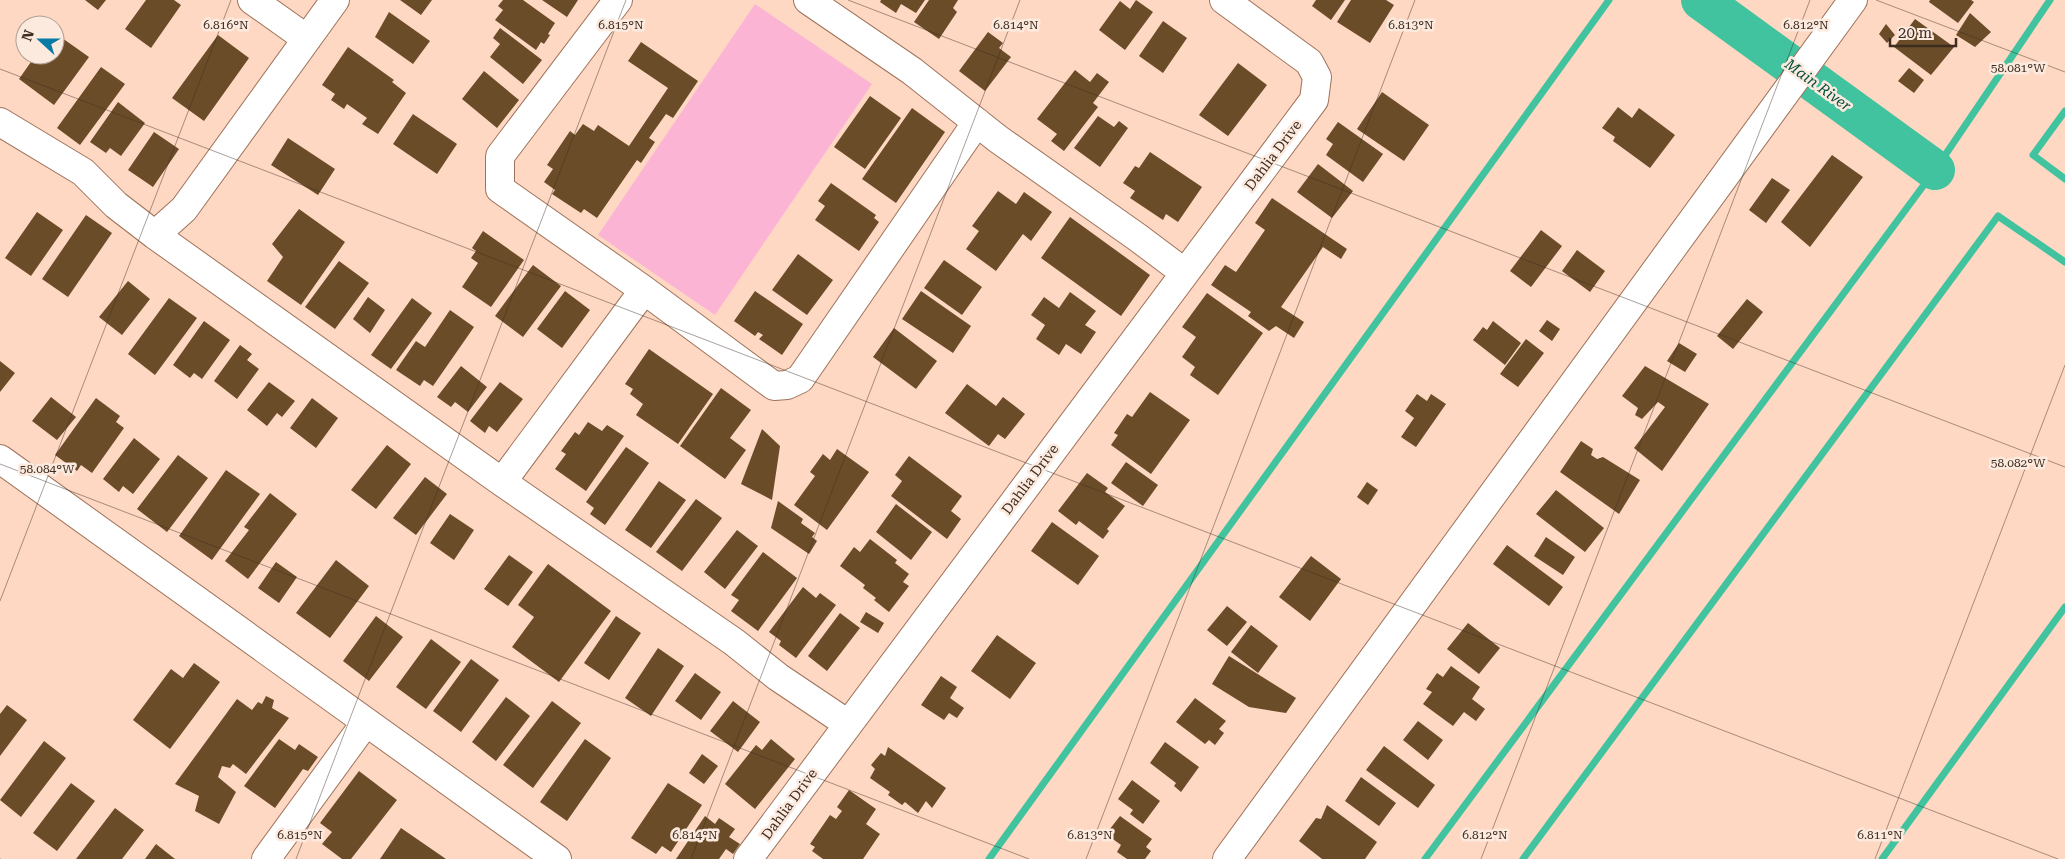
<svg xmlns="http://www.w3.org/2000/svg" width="2065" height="859" font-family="'Roboto Serif',serif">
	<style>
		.green { fill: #fbb4d4 }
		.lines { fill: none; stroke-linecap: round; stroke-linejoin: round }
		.stream { stroke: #40c39e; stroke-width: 7 }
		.river { stroke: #40c39e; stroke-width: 40 }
		.building { fill: #6a4c28 }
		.minor-casing { stroke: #9e735b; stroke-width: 30 }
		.major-casing { stroke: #9e735b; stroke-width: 30 }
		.minor { stroke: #fff; stroke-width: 28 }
		.major { stroke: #fff; stroke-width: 28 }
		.ticks { fill: none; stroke: #3e2c21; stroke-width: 1; stroke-opacity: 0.45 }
		.labels { text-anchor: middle; stroke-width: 5; stroke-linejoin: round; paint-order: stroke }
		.street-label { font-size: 14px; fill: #3e2c21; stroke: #fdeadf }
		.water-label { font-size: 15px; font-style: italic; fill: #004f3c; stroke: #fdeadf }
		.ticks-label { font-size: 12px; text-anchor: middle; fill: #3e2c21; stroke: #fdeadf; stroke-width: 5; stroke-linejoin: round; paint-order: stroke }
	</style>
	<rect width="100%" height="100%" fill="#fed8c3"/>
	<path class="green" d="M755 4 872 84 715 315 598 235Z"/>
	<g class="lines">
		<path class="stream" d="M2065 111 2033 155 2065 179
			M989 859 1609 0
			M1425 859 1935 170 2050 0
			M1523 859 1998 216 2065 262
			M1882 859 2065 607"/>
		<path class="river" d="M1701 0 1935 170"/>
	</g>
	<path class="building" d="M85 0H106L98 10Z
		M146 0H174L181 5 151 48 125 29Z
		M400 0H432L421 15Z
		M503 0H523L555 23 548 34 550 35 544 44 541 42 536 50 495 20 503 10 498 6Z
		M542 0H578L567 17Z
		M881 0H925L916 13 901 4 896 13 880 2Z
		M929 0H958L953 8 957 12 939 39 914 22Z
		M1136 0 1153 12 1125 50 1099 30 1120 1 1130 9Z
		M1316 0H1345L1331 20 1312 6Z
		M1351 0H1386L1394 5 1370 43 1337 22Z
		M1930 0H1971L1974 2 1958 23 1929 2Z
		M389 12 430 41 413 64 375 37Z
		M1970 13 1991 32 1975 47 1956 35Z
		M1915 19 1954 47 1931 75 1894 47Z
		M1163 21 1187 38 1163 73 1139 56Z
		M1886 24 1895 35 1887 43 1879 34Z
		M500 28 542 60 523 84 490 57 500 44 493 38Z
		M988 32 1003 43 999 48 1011 57 985 91 959 71Z
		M55 33 89 57 54 105 19 79 33 59 27 55H55Z
		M218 35 249 58 204 121 172 98Z
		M641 42 698 81 673 118 666 114 649 138 655 142 641 163 637 160 597 218 584 209 581 213 552 194 555 190 544 182 553 169 547 165 570 131 575 135 583 124 594 131 598 125 629 146 668 88 628 61Z
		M348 47 394 80 392 82 406 93 378 134 362 124 367 118 347 104 344 109 331 100 335 94 322 85Z
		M1238 63 1267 85 1228 136 1199 115Z
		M101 67 125 84 80 145 57 128Z
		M1909 68 1924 80 1914 93 1898 81Z
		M1075 70 1090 82 1097 73 1109 82 1093 103 1098 107 1064 151 1051 141 1057 134 1037 119Z
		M484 71 519 100 497 128 462 99Z
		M1382 92 1429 125 1404 161 1357 129Z
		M870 96 901 118 865 169 834 147Z
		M118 102 145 123 121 156 110 148 106 153 90 142Z
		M1618 107 1632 118 1639 108 1675 135 1650 168 1613 141 1615 137 1602 128Z
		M912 108 945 132 896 203 862 179Z
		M413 114 457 144 437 174 393 144Z
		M1098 116 1114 127 1119 121 1128 128 1100 167 1074 148Z
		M1338 122 1383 154 1363 182 1326 155 1333 144 1326 139Z
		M154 132 179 149 153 187 128 170Z
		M288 138 335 169 318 195 271 165Z
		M1150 152 1202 187 1178 222 1166 214 1163 220 1130 198 1135 191 1123 183 1135 166 1139 168Z
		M1832 155 1863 177 1810 247 1781 222Z
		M1318 164 1353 191 1332 218 1297 192Z
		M1772 178 1790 190 1766 223 1749 210Z
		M831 183 876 215 874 218 879 222 859 251 815 220 825 206 818 201Z
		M998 191 1016 204 1024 192 1052 212 1031 241 1023 234 996 271 966 249 979 231 972 226Z
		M1272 198 1347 249 1341 259 1323 247 1281 307 1304 322 1294 338 1276 326 1269 331 1248 316 1251 312 1211 285 1225 265 1236 272 1265 230 1255 223Z
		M299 209 345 242 301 305 267 281 283 257 272 244Z
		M37 212 63 230 31 276 5 258Z
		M86 215 112 233 68 297 42 279Z
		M1070 217 1150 275 1121 316 1041 258Z
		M1541 230 1562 246 1531 287 1510 271Z
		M483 231 524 260 491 307 462 287 478 263 471 258 476 251 472 248Z
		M1577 250 1605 271 1590 292 1562 271Z
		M798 254 833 280 807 315 772 290Z
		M944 260 982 287 962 315 924 288Z
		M339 261 369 283 335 329 305 307Z
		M533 265 561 286 523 337 495 316Z
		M128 281 150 299 122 335 99 317Z
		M565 291 590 310 562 348 537 329Z
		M755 291 803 324 782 355 759 339 763 335 758 332 755 336 734 321Z
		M921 291 971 326 953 353 902 319Z
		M1070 292 1096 311 1085 325 1096 332 1081 354 1066 344 1059 355 1036 339 1045 325 1031 315 1044 297 1059 308Z
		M1207 293 1263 333 1218 395 1190 375 1195 367 1182 357 1196 337 1182 327Z
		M368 297 385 310 370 333 353 319Z
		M169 298 197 318 155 375 128 354Z
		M412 298 432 313 391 369 371 355Z
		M1747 299 1763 312 1733 349 1717 336Z
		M450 310 474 327 433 386 424 380 420 386 396 370 416 341 425 347Z
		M1547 320 1560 329 1552 341 1539 331Z
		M204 321 230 340 202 379 194 373 190 378 173 365Z
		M1493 321 1521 343 1505 365 1473 340 1483 327 1487 330Z
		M894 328 937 361 916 389 873 357Z
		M1526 339 1544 353 1518 387 1500 374Z
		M1679 343 1697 354 1685 372 1667 361Z
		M240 345 252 354 247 360 259 369 237 399 214 381Z
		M649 349 713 394 678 444 636 415 643 404 630 394 633 389 625 384Z
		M0 361 15 373 0 392Z
		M461 366 487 387 468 412 455 402 451 407 437 397Z
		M1645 366 1709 404 1662 471 1634 448 1665 407 1658 402 1642 419 1635 415 1638 408 1622 396Z
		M269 382 295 401 282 417 277 413 267 426 247 410Z
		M500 382 523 399 497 432 489 426 485 433 470 421Z
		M967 384 996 406 1003 397 1025 414 1005 439 998 434 989 446 945 413Z
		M721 388 751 410 730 438 746 450 725 479 680 446Z
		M1150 392 1190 420 1151 474 1111 445 1118 435 1114 433 1127 414 1132 417Z
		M1417 394 1427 401 1431 394 1446 404 1416 447 1401 437 1414 418 1405 411Z
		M51 397 76 417 57 440 32 421Z
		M96 398 120 416 116 422 124 428 92 473 81 465 77 471 55 455Z
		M312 398 338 418 316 448 290 428Z
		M588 422 602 431 607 425 624 436 586 491 555 469 566 454 561 451 575 432 579 435Z
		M762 429 780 446 772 500 741 484Z
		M134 438 160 459 133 494 123 486 119 492 103 479Z
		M1581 441 1593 449 1591 455 1597 459 1603 457 1640 480 1619 514 1560 472Z
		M387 445 411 464 376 509 351 490Z
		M626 447 649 463 605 525 590 514 594 508 586 502Z
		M837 449 869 472 827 530 794 505 815 476 810 472 823 454 830 460Z
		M178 455 208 478 167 532 137 509Z
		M909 456 962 496 951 511 961 519 947 539 891 496 902 481 895 475Z
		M1126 462 1158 485 1143 506 1111 483Z
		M226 470 260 494 212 560 179 536Z
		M1087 473 1108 488 1105 492 1125 506 1107 529 1109 531 1103 539 1079 521 1076 525 1058 511Z
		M425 477 447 494 416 535 393 518Z
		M659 481 686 500 651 548 625 530Z
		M1367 482 1378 490 1368 505 1357 497Z
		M1556 490 1604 528 1585 552 1536 514Z
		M270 493 297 514 248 579 225 561 249 530 244 527Z
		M696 499 722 518 682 571 656 552Z
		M778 501 803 519 801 523 815 533 812 537 817 541 809 554 771 528Z
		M896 504 932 532 911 560 876 532Z
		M450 514 474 530 454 560 430 543Z
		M1052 522 1099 556 1078 585 1031 551Z
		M737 530 758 546 725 589 704 572Z
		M1546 537 1575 557 1563 575 1534 556Z
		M870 539 897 560 895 563 909 574 903 582 909 586 889 612 874 600 876 598 863 588 865 585 840 566 854 547 860 552Z
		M1507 545 1563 587 1549 606 1493 564Z
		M763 552 797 578 758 631 731 611 739 600 731 595Z
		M509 555 533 572 508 606 484 589Z
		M1311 556 1341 579 1310 621 1279 597Z
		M336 560 369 586 330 638 296 613Z
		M276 562 297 577 279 603 258 588Z
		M548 564 611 611 559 682 512 647 534 617 518 605Z
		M803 587 816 598 820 593 836 605 796 658 779 645 781 641 769 632Z
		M1227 606 1247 622 1227 646 1207 630Z
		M866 612 884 623 878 633 860 622Z
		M840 613 860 628 827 671 808 656Z
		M376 616 403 637 369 681 343 661Z
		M616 616 641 633 609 680 584 663Z
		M1468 623 1500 648 1479 674 1447 649Z
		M1251 625 1278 646 1258 673 1231 652Z
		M997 635 1036 663 1010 699 971 671Z
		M431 639 461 662 426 709 396 687Z
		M658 648 684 666 651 716 625 698Z
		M1229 656 1296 698 1286 713 1249 707 1212 684Z
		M471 659 499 680 461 732 433 711Z
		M194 663 220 682 170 749 133 720 171 669 183 678Z
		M1451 666 1480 687 1472 699 1485 709 1476 721 1464 712 1453 726 1423 704 1432 692 1426 689 1437 673 1443 677Z
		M695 673 721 692 701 720 675 701Z
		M941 676 957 687 950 698 964 708 957 718 949 713 944 720 921 705Z
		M266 696 274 700 272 708 289 718 246 774 233 764 230 768 222 766 218 777 236 792 219 824 195 811 199 796 175 784 237 699 252 710 258 702 262 704Z
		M506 697 530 716 496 761 472 742Z
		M1195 698 1226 721 1219 729 1224 733 1215 745 1209 740 1205 744 1176 722Z
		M552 701 581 723 533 788 503 765Z
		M733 701 760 722 738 752 710 731Z
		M7 705 27 720 0 756V714Z
		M1418 721 1443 740 1428 760 1403 740Z
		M279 739 295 750 299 744 318 757 308 771 303 769 275 808 244 786Z
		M585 739 611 758 567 821 540 802Z
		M771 739 795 759 755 809 725 784 756 745 762 750Z
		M44 741 66 758 21 817 0 800Z
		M1165 742 1199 767 1181 792 1174 786 1176 783 1150 763Z
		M1384 746 1435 785 1418 808 1366 770Z
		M888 747 946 788 932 808 926 801 918 813 905 802 902 805 888 795 890 792 870 778 875 769 871 765 881 753 885 756Z
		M702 754 718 766 704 784 689 773Z
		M359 771 397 800 351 859H342L322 844 332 832 320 823Z
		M1361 777 1396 803 1379 826 1345 801Z
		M1132 780 1160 801 1143 824 1130 814 1133 810 1118 799Z
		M71 783 95 801 57 851 33 833Z
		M668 783 702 805 671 852 662 846 656 854 631 838Z
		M849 790 876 809 866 824 880 834 863 859H823L812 851 815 847 810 844 830 815 836 819 842 811 837 807Z
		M1327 805 1377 842 1365 859H1322L1299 841 1316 818 1321 819Z
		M115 808 144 830 122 859H76Z
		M705 816 715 824 719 818 735 829 729 837 740 844 733 854 726 849 719 859H676Z
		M1120 816 1152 839 1146 847 1151 851 1145 859H1127L1117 852 1121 845 1106 834Z
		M401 828 446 859H380Z
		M156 844 175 859H145Z"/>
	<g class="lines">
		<defs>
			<path id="minor" d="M252 0 307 39
				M618 0 500 156V189L644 290 774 386 787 385 800 379 977 122
				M808 0 912 71 998 139 1137 237 1185 273
				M0 122 83 172 116 205 155 235 502 482 734 642 778 677 848 724
				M155 235 184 209 335 0
				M0 459 557 859
				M502 482 644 290
				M266 859 366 722
				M748 859 1314 100 1317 77 1309 62 1224 0"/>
			<path id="major" d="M1227 859 1853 0"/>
		</defs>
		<use href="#minor" class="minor-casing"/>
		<use href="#major" class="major-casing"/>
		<use href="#minor" class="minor"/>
		<use href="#major" class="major"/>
	</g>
	<path class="ticks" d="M848 0 2065 467M1876 0 2065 72M0 69 2058 859M0 464 1029 859M0 601 231 0M0 859H1M296 859 626 0M691 859 1020 0M1086 859 1415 0M1481 859 1810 0M1875 859 2065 365"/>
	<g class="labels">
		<g class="street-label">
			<text transform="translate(1273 155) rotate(-53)" y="5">Dahlia Drive</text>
			<text transform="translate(1030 479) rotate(-53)" y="5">Dahlia Drive</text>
			<text transform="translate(789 804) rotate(-54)" y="5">Dahlia Drive</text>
		</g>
		<g class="water-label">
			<text transform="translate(1818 85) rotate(36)" y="5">Main River</text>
		</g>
	</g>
	<g class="ticks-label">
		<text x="226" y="29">6.816°N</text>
		<text x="621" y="29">6.815°N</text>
		<text x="1016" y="29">6.814°N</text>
		<text x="1411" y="29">6.813°N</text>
		<text x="1806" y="29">6.812°N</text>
		<text x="2018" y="72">58.081°W</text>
		<text x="2018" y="467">58.082°W</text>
		<text x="47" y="473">58.084°W</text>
		<text x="300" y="839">6.815°N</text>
		<text x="695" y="839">6.814°N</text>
		<text x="1090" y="839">6.813°N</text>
		<text x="1485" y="839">6.812°N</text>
		<text x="1880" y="839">6.811°N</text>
	</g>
	<g transform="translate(40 40) rotate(291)"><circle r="24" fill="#fdeadf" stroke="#b19e93"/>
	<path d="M0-4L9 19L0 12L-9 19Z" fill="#077ba4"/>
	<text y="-8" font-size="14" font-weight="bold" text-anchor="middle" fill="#3e2c21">N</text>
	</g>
	<path d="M1890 38v8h66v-8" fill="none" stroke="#3e2c21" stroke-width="2.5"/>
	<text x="1898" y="38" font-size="15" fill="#3e2c21" stroke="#fdeadf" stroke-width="4" paint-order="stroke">20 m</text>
</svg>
